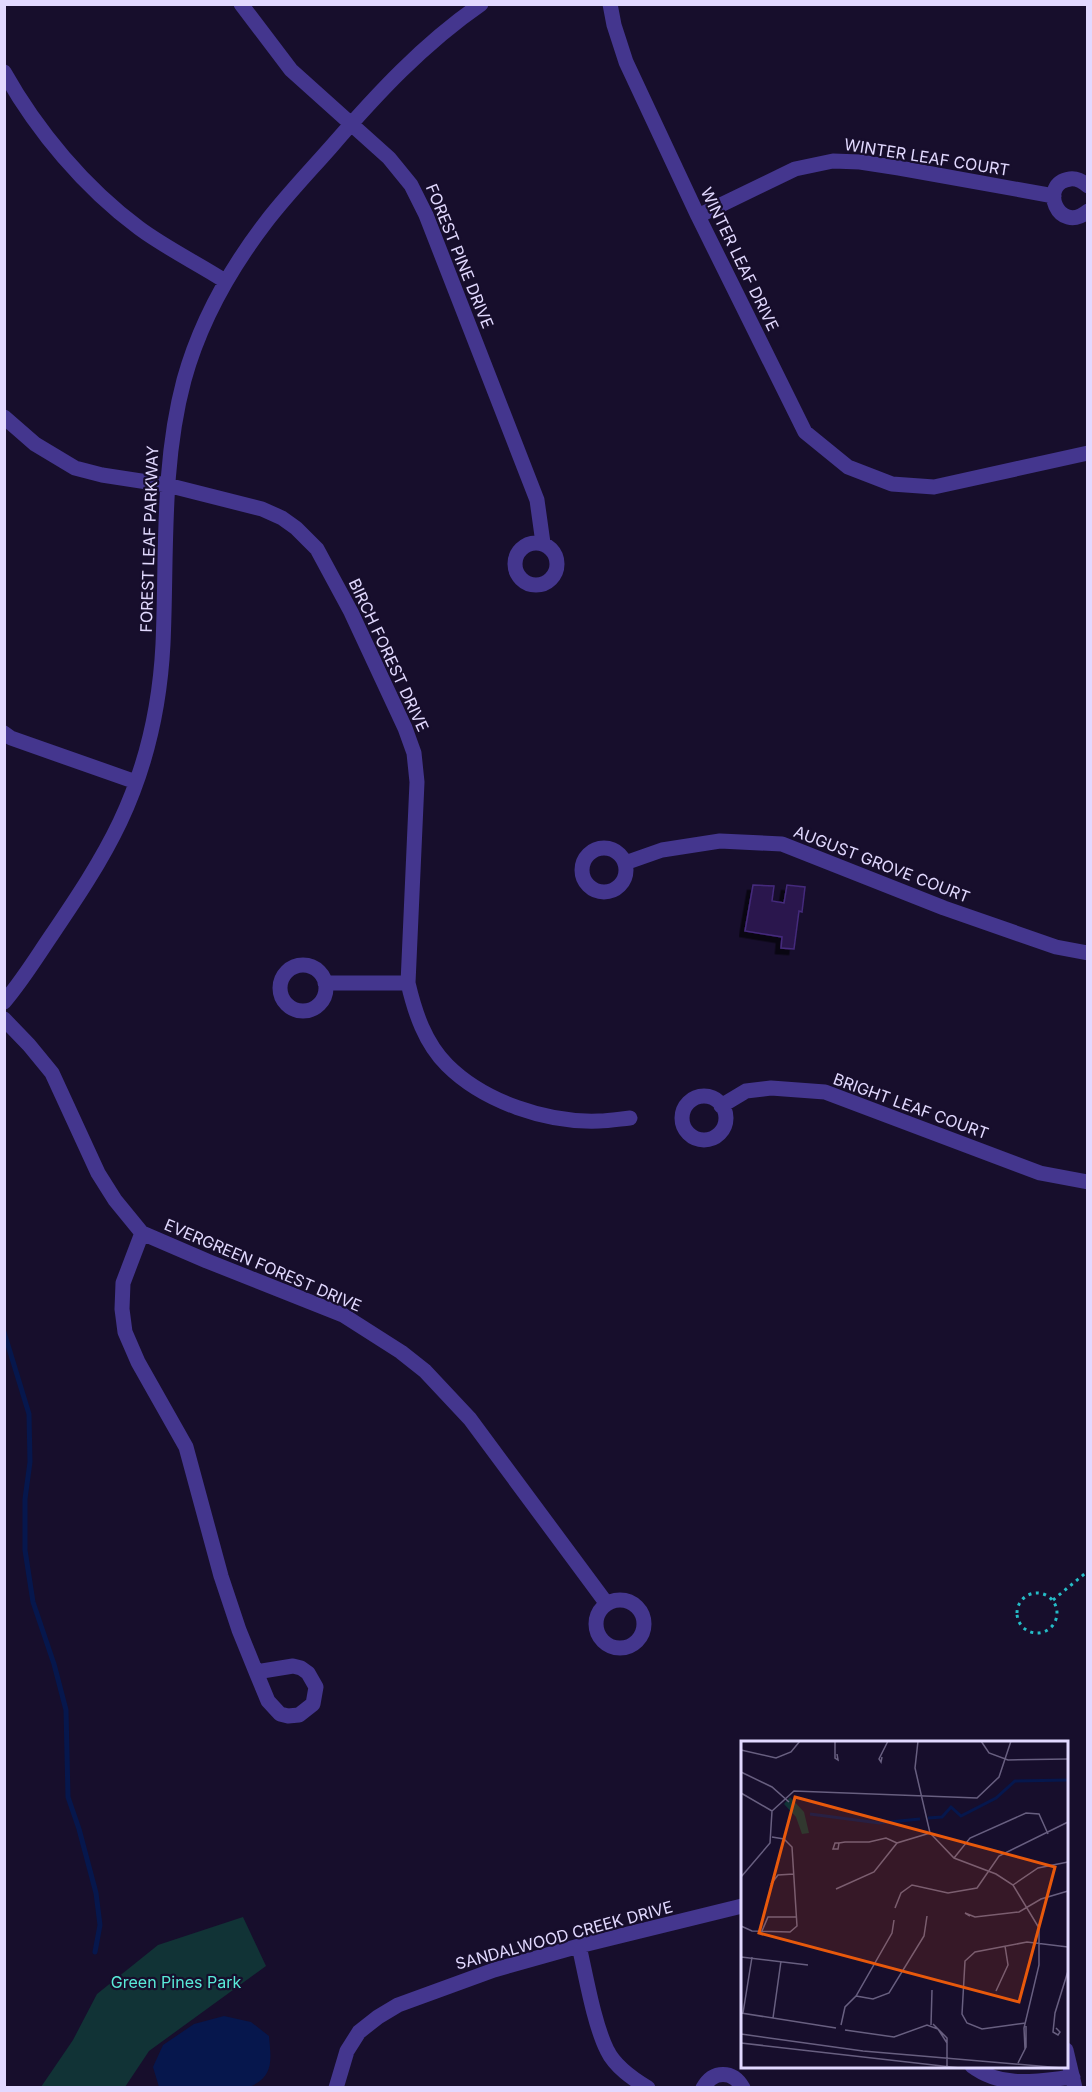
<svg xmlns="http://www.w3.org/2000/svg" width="1092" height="2092" font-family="Inter,sans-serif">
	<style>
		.green { fill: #113336 }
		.water { fill: #06174d }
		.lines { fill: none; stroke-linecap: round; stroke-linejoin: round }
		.stream { stroke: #06174d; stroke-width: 5 }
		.building { fill: #2a194e; stroke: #44297c; stroke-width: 1.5; filter: url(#shadow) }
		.path { stroke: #25bcc7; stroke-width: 3; stroke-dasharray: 3 4.5; stroke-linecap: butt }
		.minor { stroke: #44368e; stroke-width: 15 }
		.labels { text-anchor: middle; stroke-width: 4.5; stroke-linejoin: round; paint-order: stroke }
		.street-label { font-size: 16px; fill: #e2d9ff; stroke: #170e2c }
		.park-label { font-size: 16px; fill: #59ebd9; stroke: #170e2c }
		.inset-river { fill: none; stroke: #06174d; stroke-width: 3 }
		.inset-road { fill: none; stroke: #685f80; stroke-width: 1.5 }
		.view { fill: #e8590c; fill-opacity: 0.15; stroke: #e8590c; stroke-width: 3 }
		.inset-edge { fill: none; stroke: #e2d9ff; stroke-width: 3 }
	</style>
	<defs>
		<filter id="shadow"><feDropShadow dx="-5.5" dy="5.5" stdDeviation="0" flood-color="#0009"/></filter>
	</defs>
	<rect width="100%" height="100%" fill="#170e2c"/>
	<path class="green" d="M243 1917 266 1966 149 2051 125 2087H41L73 2040 97 1994 158 1945Z"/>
	<path class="water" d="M224 2016 251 2022 269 2036C271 2060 275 2077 247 2088L159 2087 153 2067 163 2045 194 2024Z"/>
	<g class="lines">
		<path class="stream" d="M4 1332 29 1414 30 1462 25 1499V1550L33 1602 54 1664 66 1710 68 1797 79 1829 96 1893 100 1925 95 1952"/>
	</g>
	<path class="building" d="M753 885 774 886 772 901 784 903 787 885 805 887 802 912 799 911 794 949 781 948 782 937 745 931Z"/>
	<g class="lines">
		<path class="path" d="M1017 1613a20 20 0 1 1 40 0a20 20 0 1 1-40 0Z
			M1053 1600 1088 1571"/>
		<path class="minor" d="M241 4 291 70 389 158 411 185 426 215 537 500 543 543
			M610 4 614 25 626 62 698 216 805 432 848 467 892 484 934 487 1088 453
			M4 72C37 131 85 188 139 228 166 248 197 263 225 281
			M1088 186C1082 181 1077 178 1070 179 1038 183 1058 236 1088 211
			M698 216 795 169 833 161 860 162 899 168 1054 196
			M4 417 35 444 75 468 102 475 167 485 262 509 282 518 296 528 317 549 351 612 405 728 414 753 417 782 408 983C415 1013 425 1043 447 1065 484 1102 547 1123 599 1121 609 1121 620 1119 630 1118
			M515 564a21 21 0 1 1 42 0a21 21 0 1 1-42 0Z
			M4 733 11 738 136 782
			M582 870a22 22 0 1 1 44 0a22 22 0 1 1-44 0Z
			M625 863 662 850 720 841 782 844 944 908 1056 947 1088 953
			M280 988a23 23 0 1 1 46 0a23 23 0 1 1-46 0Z
			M325 983H408
			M4 1002C22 981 36 958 51 936 76 899 101 862 120 822 146 767 160 704 163 644 167 555 161 466 184 380 200 322 230 269 266 222 286 196 309 172 331 147 376 95 423 44 481 4
			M4 1019 29 1045 52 1073 98 1173 115 1200 142 1233 207 1261 343 1315 401 1352 425 1371 470 1419 607 1604
			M682 1118a22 22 0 1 1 44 0a22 22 0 1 1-44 0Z
			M721 1106 746 1091 771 1088 825 1092 1040 1173 1088 1182
			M142 1233 123 1283 122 1309 125 1332 138 1362 186 1447 221 1576 239 1630 256 1672 268 1701 280 1714 288 1716 299 1715 313 1704 316 1687 308 1673 301 1668 293 1666 256 1672
			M596 1624a24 24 0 1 1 48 0a24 24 0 1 1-48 0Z
			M579 1946C586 1976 594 2024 607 2050 615 2067 633 2079 648 2088
			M1066 2050 1075 2088
			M972 2066C1003 2089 1037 2081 1073 2077
			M336 2088 347 2051 359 2032 378 2017 398 2005 494 1970 579 1946 742 1906
			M703 2088C713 2070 733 2070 743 2088"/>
	</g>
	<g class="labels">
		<g class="street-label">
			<text transform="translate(927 157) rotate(9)" y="6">WINTER LEAF COURT</text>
			<text transform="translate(460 256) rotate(68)" y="6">FOREST PINE DRIVE</text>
			<text transform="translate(740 259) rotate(64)" y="6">WINTER LEAF DRIVE</text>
			<text transform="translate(149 539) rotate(-88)" y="6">FOREST LEAF PARKWAY</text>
			<text transform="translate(389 655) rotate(65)" y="6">BIRCH FOREST DRIVE</text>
			<text transform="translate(882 864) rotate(21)" y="6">AUGUST GROVE COURT</text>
			<text transform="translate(911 1106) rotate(20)" y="6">BRIGHT LEAF COURT</text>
			<text transform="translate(263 1265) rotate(23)" y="6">EVERGREEN FOREST DRIVE</text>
			<text transform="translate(564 1935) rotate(-15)" y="6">SANDALWOOD CREEK DRIVE</text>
		</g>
		<g class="park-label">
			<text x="176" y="1988">Green Pines Park</text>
		</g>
	</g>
	<g transform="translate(741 1741)">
		<rect width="327" height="327" fill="#170e2c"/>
		<path d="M49 56 63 71 68 92 61 93 55 76 43 63Z" fill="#113336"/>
		<path class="inset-river" d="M69 73 138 82 179 78M187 77 201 76 210 66 220 75 255 57 274 40 327 39"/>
		<path class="inset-road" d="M94 0V17L97 19 96 13M177 0 174 27 189 92 213 117 255 133 272 144 298 187V224L283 287 284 308M240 0 248 12 267 19 327 18M0 9 35 17 50 11 59 0M141 16 140 21 138 18 147 0M0 31 31 46 48 61M0 52 31 70M98 102 97 108H92L94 102H98L104 101H128L145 97 156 102M213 117 229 97 285 72 298 73 307 93M0 136 29 102 31 70 53 50 236 57 258 36 270 0M30 143 37 134 53 133M272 144 297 127 327 121M95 148 133 131 156 102 189 92M154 167 160 152 171 144 207 152 236 147 258 115 327 81M229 175 224 172 234 176 278 171 300 158 327 150M0 185 11 190 49 191 56 185 51 106 43 98 31 96M21 190 27 176H56M0 216 67 224M255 250 267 224 264 205M115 255 132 258 148 252 183 195 186 175M0 272 95 287M2 272 11 216M32 277 40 220M285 282 241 288 226 282 221 273 224 220 234 211 286 201 327 206M192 283 206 297V326M100 284 104 266 115 255 151 192 153 179M190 284 191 249M315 287 319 291 317 294 312 291 314 272 327 230M104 289 153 296 186 284 197 288 206 302M0 293 122 310 321 327M0 302 219 327M277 322 285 306V285"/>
		<path class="view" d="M54 56 314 126 278 261 18 192Z"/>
		<rect width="327" height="327" class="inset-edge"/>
	</g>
	<rect width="1092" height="2092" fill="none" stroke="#e2d9ff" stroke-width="12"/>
</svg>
